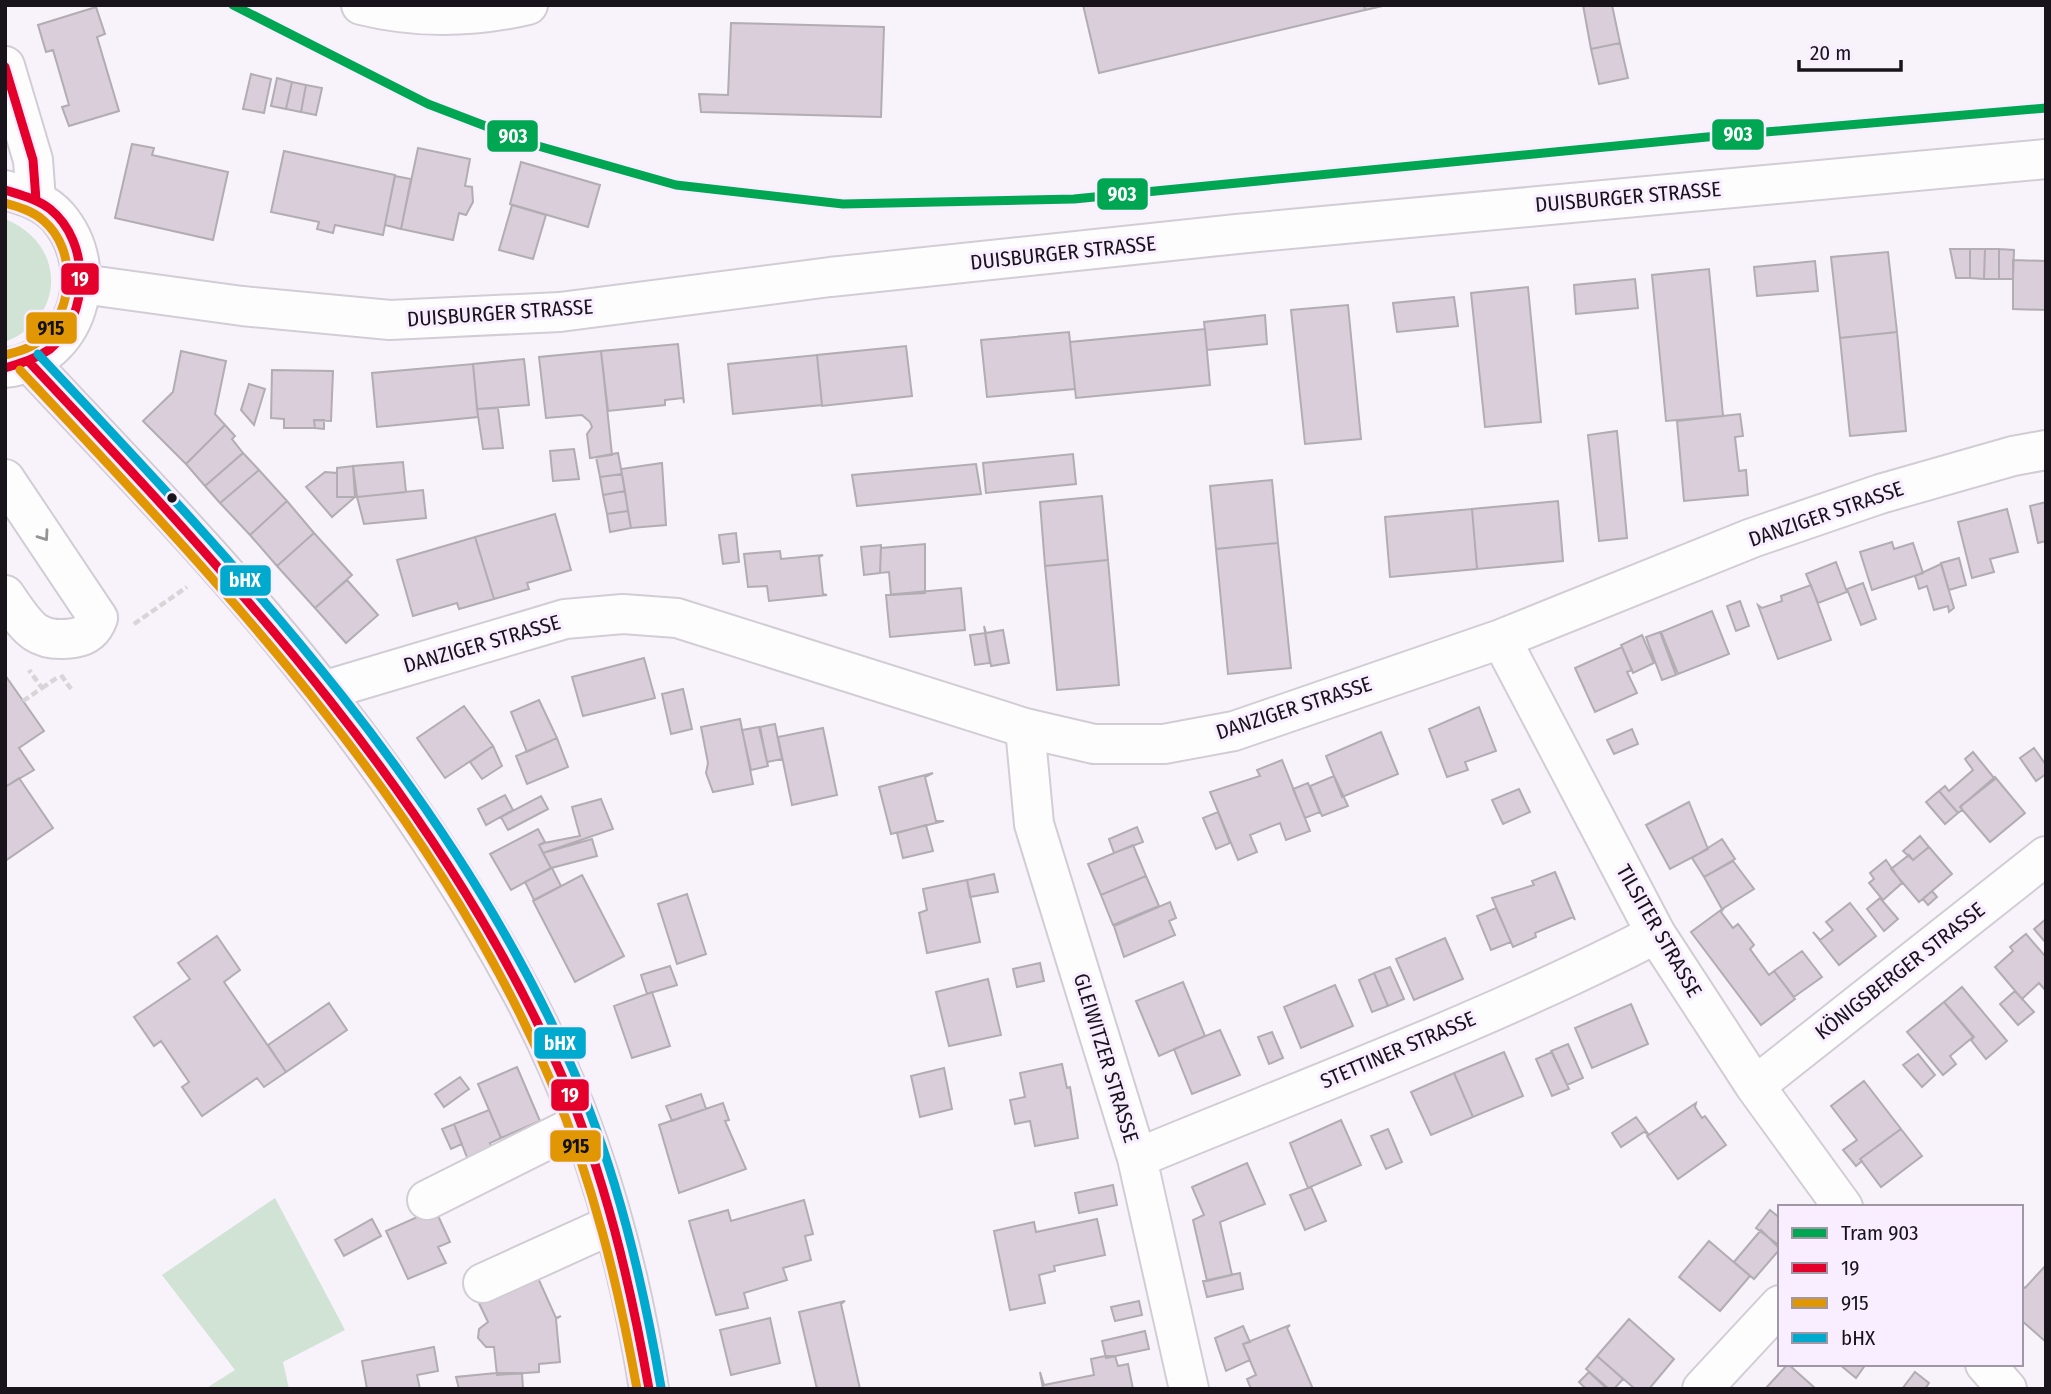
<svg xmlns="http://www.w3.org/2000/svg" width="2051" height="1394" font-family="'Fira Sans Condensed',sans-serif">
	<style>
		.green { fill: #d0e3d4 }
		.building { fill: #d9ced9; stroke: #b2acb3; stroke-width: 2 }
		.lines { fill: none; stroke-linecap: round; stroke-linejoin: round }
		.minor-casing { stroke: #d2cdd5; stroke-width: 42 }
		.path { stroke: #d7d5d7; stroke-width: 4.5; stroke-dasharray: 7 3.5; stroke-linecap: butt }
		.minor { stroke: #fefdfe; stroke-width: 38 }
		.bus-1-casing { stroke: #f9eeff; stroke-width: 14 }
		.bus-2-casing { stroke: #f9eeff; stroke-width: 14 }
		.bus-3-casing { stroke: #f9eeff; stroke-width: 14 }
		.bus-1 { stroke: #e4002b; stroke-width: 9 }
		.bus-2 { stroke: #e19703; stroke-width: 9 }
		.bus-3 { stroke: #00a9ce; stroke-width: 9 }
		.tram-1-casing { stroke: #f9eeff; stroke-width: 14 }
		.tram-1 { stroke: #00a651; stroke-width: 9 }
		.oneway { stroke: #979498 }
		.bus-dot { fill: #19141b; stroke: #f9eeff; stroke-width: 2.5 }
		.labels { text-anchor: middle; stroke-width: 6; stroke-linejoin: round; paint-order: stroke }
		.street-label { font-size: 21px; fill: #19141b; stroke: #f9eeff }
		.line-badge { stroke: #f9eeff; stroke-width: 2.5 }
		.badge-label { font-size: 19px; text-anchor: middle; font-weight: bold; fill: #fff }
		.pale-badge-label { font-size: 19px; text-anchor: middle; font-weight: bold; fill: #111 }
	</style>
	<rect width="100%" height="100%" fill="#f8f2fb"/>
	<path class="green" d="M5 219C66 243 67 318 5 342Z
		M275 1198 345 1330 283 1362 289 1389H205L235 1370 162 1275Z"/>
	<path class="building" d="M1083 5H1364L1365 10 1099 73Z
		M1364 5H1387L1365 10Z
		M1583 5H1612L1620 43 1591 49Z
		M96 7 105 34 97 37 119 111 69 126 62 107 69 105 53 50 46 52 38 25Z
		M731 23 884 27 881 117 701 112 699 94 728 95Z
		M1620 43 1628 78 1599 84 1591 49Z
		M251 74 271 79 264 113 243 109Z
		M277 78 292 82 286 109 271 106Z
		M292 82 306 85 301 112 286 109Z
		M306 85 322 88 316 115 301 112Z
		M132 144 154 148 152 155 228 172 213 240 115 218Z
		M418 148 470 159 465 186 472 187 473 202 466 215 459 213 453 240 401 229Z
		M284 151 395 175 383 235 335 225 333 233 317 229 319 222 271 212Z
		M521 162 600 185 588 227 510 204Z
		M395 176 411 179 401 229 385 225Z
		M512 205 546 215 533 259 499 250Z
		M1950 249H1970V278H1956Z
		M1970 249H1985L1984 279 1970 278Z
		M1985 249H1999V279H1984Z
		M1999 249 2014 250 2013 279H1999Z
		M1888 252 1897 332 1840 338 1831 257Z
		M2013 260 2046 261V310L2013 309Z
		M1815 261 1818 291 1757 296 1754 267Z
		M1709 269 1723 416 1666 421 1652 275Z
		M1635 279 1638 308 1576 314 1574 285Z
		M1528 287 1541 422 1485 427 1471 293Z
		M1454 297 1458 326 1397 332 1393 303Z
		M1348 305 1361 439 1305 444 1291 310Z
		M1265 315 1267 344 1207 350 1204 322Z
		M1205 329 1210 385 1076 398 1070 342Z
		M1069 332 1075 389 987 397 981 340Z
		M1897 332 1906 431 1850 436 1840 338Z
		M678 344 684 403 683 398 665 400V405L608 411 601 351Z
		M906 346 912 396 822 406 817 355Z
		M181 351 226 361 215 414 225 425 186 464 143 421 173 392Z
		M601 351 612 455 590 458 587 434 592 427 590 422 582 415 546 418 539 357Z
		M817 355 822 405 733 414 728 364Z
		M524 359 529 405 477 409 473 364Z
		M473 364 478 417 377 427 372 373Z
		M272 370 333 371 331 421 314 420 315 428H284V419L271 418Z
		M249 384 265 389 254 425 241 410Z
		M498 408 503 448 483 449 477 409Z
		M1740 414 1743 436 1735 437 1739 471 1746 470 1748 495 1684 501 1677 421Z
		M314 420H324V429L315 428Z
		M225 425 235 436 232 439 243 453 205 486 186 464Z
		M1617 431 1627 538 1599 541 1588 435Z
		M574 449 579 479 553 481 550 451Z
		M243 453 259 470 220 503 205 486Z
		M618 453 622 474 600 477 596 457Z
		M1073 454 1076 484 986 493 983 463Z
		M403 462 406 492 357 497 353 466Z
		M662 463 666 525 631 528 621 469Z
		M976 464 981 494 857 506 852 475Z
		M353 466 355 497H337V468Z
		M259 470 287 501 250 535 220 503Z
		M325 472 337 473V497H355L332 517 306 487Z
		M622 474 625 491 603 495 600 477Z
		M1272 480 1278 543 1216 549 1210 486Z
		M423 490 426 518 364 524 357 497Z
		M625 491 628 511 607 514 603 495Z
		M1102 496 1108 560 1045 566 1040 502Z
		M287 501 314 533 277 566 250 535Z
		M1558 501 1563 561 1477 569 1472 509Z
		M2046 502V541L2038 543 2030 506Z
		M1472 509 1477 569 1390 577 1385 517Z
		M2007 509 2018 552 1990 559 1994 572 1972 578 1958 522Z
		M628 511 631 528 610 532 607 514Z
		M555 514 571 570 527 583 529 589 494 599 475 537Z
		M314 533 352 575 315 608 277 566Z
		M736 533 739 562 723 564 719 535Z
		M475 537 494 599 459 609 457 603 413 616 397 560Z
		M1892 542 1894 549 1913 543 1923 573 1872 590 1860 552Z
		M1278 543 1291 668 1228 674 1216 549Z
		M925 544V593L891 595 889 572 880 573 881 548Z
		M881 545 880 573 864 575 861 547Z
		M780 551 781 559 823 555 819 557 823 594 827 595 769 601 767 586 748 587 744 554Z
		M1959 558 1966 585 1949 590 1941 563Z
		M1108 560 1119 685 1057 690 1045 566Z
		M1836 562 1847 592 1818 603 1806 574Z
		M1941 564 1954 608 1949 612 1948 606 1934 610 1927 586 1919 589 1915 576Z
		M347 580 378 615 346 643 315 608Z
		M1863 583 1876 619 1861 625 1847 589Z
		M1811 585 1831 640 1778 659 1758 605 1762 608 1782 601 1781 596Z
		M961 588 965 630 890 637 886 595Z
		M1740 601 1749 626 1736 631 1727 606Z
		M1712 611 1729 654 1678 674 1661 632Z
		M984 626 986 633 1003 630 1009 663 991 666Z
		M1660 632 1676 675 1662 680 1646 637Z
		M985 633 990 663 975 665 970 635Z
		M1642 635 1654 663 1633 673 1621 645Z
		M1622 647 1632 670 1627 672 1637 693 1595 712 1575 668Z
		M644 658 655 698 583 716 572 677Z
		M5 675 44 731 19 748 34 770 5 787Z
		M683 689 692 729 671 734 662 694Z
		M539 700 557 738 527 752 511 712Z
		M464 706 493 746 445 778 417 738Z
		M1479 707 1496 751 1465 762 1468 770 1447 777 1429 729Z
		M740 719 753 784 713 792 706 773 708 763 701 727Z
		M775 724 782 759 767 762 760 727Z
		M759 727 768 766 751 770 742 730Z
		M823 728 837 795 792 805 778 737Z
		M1632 729 1638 744 1614 754 1607 740Z
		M1381 732 1398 774 1342 797 1326 756Z
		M557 738 568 767 527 784 516 756Z
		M493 746 502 766 482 779 470 762Z
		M2034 748 2046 765V774L2036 781 2020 758Z
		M1973 752 1995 779 1961 806 1962 810 1958 813 1939 791 1945 786 1949 791 1973 770 1965 759Z
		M1282 760 1310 831 1286 840 1280 823 1250 835 1257 852 1238 860 1210 792 1260 776 1257 770Z
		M933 773 925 777 936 821H944L891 834 879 787Z
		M1334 776 1348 806 1322 816 1310 786Z
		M1995 777 2025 813 1990 842 1960 807Z
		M19 778 53 828 5 861V787Z
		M1308 783 1320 812 1305 818 1293 789Z
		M1519 789 1530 812 1503 824 1492 800Z
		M1939 791 1958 813 1945 824 1926 802Z
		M505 795 513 810 486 825 478 809Z
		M541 796 548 809 508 830 501 817Z
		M601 799 613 829 543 853 539 845 544 843 580 836 572 807Z
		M1689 802 1708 849 1670 869 1646 825Z
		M1218 812 1230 843 1216 849 1203 818Z
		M926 825 933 851 903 858 897 833Z
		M1137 827 1143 842 1114 853 1109 839Z
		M538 829 545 842 539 845 551 868 511 890 490 854Z
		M1920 836 1929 847 1913 860 1903 851Z
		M592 839 597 856 551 868 543 853Z
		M1722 839 1735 859 1704 877 1692 858Z
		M1133 845 1146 876 1101 895 1088 864Z
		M1929 847 1952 874 1919 902 1891 869 1909 855 1913 860Z
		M1886 860 1902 883 1883 900 1869 883 1874 879 1870 873Z
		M1733 861 1754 889 1722 909 1704 877Z
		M552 868 561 886 534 900 525 882Z
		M1555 872 1575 920 1573 917 1535 933 1536 937 1513 947 1492 898 1534 885 1532 881Z
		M994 874 998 892 970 897 967 880Z
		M582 875 624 956 575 982 533 901Z
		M1146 876 1159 906 1113 925 1101 895Z
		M967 880 980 942 927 953 919 913 927 910 923 889Z
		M1932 891 1937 897 1928 905 1923 899Z
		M687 894 706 954 677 964 658 904Z
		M1880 898 1898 919 1884 931 1867 909Z
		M1170 902 1176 918 1169 921 1175 935 1124 957 1114 926Z
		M1850 903 1876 936 1839 965 1813 932 1820 940 1833 930 1826 922Z
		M1725 907 1721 912 1733 928 1738 924 1754 945 1750 949 1769 975 1774 971 1795 999 1761 1025 1691 932Z
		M1496 908 1511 942 1491 950 1477 916Z
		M2046 919V943L2034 929Z
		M2026 934 2046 957V991L2039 983 2022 999 1995 967 2013 951 2010 947Z
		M217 936 240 970 224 982 286 1072 264 1087 257 1078 202 1116 182 1087 189 1082 161 1041 154 1046 134 1017 190 979 178 963Z
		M1445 938 1463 979 1414 1000 1396 959Z
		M1802 951 1822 977 1794 997 1774 971Z
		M1040 963 1044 981 1017 987 1013 969Z
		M670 966 677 985 647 994 641 975Z
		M1390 967 1404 999 1388 1006 1374 973Z
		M1374 973 1388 1006 1372 1012 1359 980Z
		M988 979 1001 1035 949 1046 936 992Z
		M1183 982 1205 1036 1159 1056 1136 1001Z
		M1335 985 1353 1026 1301 1048 1284 1007Z
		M1962 987 2007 1041 1986 1059 1971 1040 1974 1037 1944 1002Z
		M2015 991 2034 1012 2018 1025 2000 1004Z
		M652 992 670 1046 632 1058 614 1006Z
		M1944 1002 1973 1037 1950 1056 1956 1064 1943 1075 1907 1032Z
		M329 1003 347 1030 286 1072 268 1045Z
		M1631 1004 1648 1044 1592 1068 1575 1028Z
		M1220 1030 1240 1075 1192 1094 1174 1049Z
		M1272 1032 1283 1058 1269 1064 1258 1037Z
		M1568 1044 1583 1078 1567 1085 1551 1051Z
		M1504 1052 1523 1096 1473 1117 1454 1073Z
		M1552 1052 1569 1089 1552 1096 1536 1059Z
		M1918 1054 1935 1075 1922 1087 1903 1065Z
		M1062 1064 1067 1088 1070 1087 1078 1138 1035 1146 1030 1121 1015 1124 1010 1100 1025 1097 1020 1073Z
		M517 1067 540 1121 501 1138 478 1084Z
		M944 1068 952 1109 920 1117 911 1076Z
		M1454 1073 1473 1117 1431 1135 1411 1092Z
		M460 1077 469 1089 444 1107 435 1094Z
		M1864 1081 1901 1129 1860 1159 1862 1161 1856 1166 1843 1150 1857 1140 1831 1106Z
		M701 1094 706 1109 672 1121 666 1106Z
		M723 1103 729 1120 725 1121 746 1169 679 1193 659 1125Z
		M1696 1103 1695 1107 1702 1118 1705 1116 1726 1145 1678 1179 1647 1136Z
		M489 1110 501 1138 490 1143 493 1152 470 1165 454 1124Z
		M1636 1117 1649 1135 1644 1132 1621 1147 1612 1133Z
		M1341 1120 1361 1165 1308 1188 1290 1143Z
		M454 1124 462 1144 451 1149 442 1129Z
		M1388 1129 1402 1162 1386 1169 1371 1136Z
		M1901 1129 1922 1156 1881 1187 1860 1159Z
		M1247 1163 1265 1204 1220 1222 1232 1275 1207 1281 1193 1220 1204 1215 1192 1187Z
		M1113 1185 1117 1205 1079 1213 1075 1193Z
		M1311 1187 1326 1221 1305 1230 1290 1195Z
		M804 1200 813 1234 805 1236 811 1260 783 1268 787 1280 744 1293 748 1308 716 1315 689 1221 728 1210 731 1221Z
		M435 1209 450 1242 438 1247 446 1263 408 1279 386 1231Z
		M1770 1210 1780 1218V1246L1756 1228Z
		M372 1219 381 1236 344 1256 335 1240Z
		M1097 1219 1105 1255 1054 1266 1055 1271 1039 1275 1045 1303 1010 1310 994 1231 1034 1222 1036 1232Z
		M1761 1230 1780 1249 1754 1279 1734 1262Z
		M1709 1241 1750 1276 1720 1311 1679 1277Z
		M2046 1265V1342L2021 1320V1285L2025 1288Z
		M1240 1273 1243 1289 1207 1297 1203 1281Z
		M538 1278 556 1318 561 1316 556 1319 560 1362 539 1364V1372L497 1375 494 1347H486L478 1338 479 1329 488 1322 476 1297Z
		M845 1301 841 1304 860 1389H817L799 1312Z
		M1139 1301 1142 1315 1115 1321 1111 1307Z
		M770 1318 780 1363 731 1375 720 1330Z
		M1629 1319 1674 1359 1649 1389H1635L1597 1356Z
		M1290 1325 1287 1328 1313 1389H1251L1247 1379 1256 1375 1243 1344Z
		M1243 1326 1250 1342 1243 1344 1250 1360 1226 1371 1215 1338Z
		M1145 1331 1149 1349 1106 1358 1102 1341Z
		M434 1347 438 1371 417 1375 420 1389H367L362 1361Z
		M1105 1356H1115L1118 1366 1128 1364 1133 1389H1043L1040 1372 1044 1385 1094 1375 1091 1359Z
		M1597 1356 1623 1379 1614 1389H1609L1586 1369Z
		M1788 1364 1816 1389H1765Z
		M1839 1364H1866L1856 1378Z
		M1589 1372 1607 1389H1586L1579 1382Z
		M1915 1372 1929 1383 1925 1389H1902Z
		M496 1373H522L523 1389H459L456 1377Z"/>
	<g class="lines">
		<defs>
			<path id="minor" d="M361 5C417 19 472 18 528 5
				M5 66 33 160 36 200
				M5 190C25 196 44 201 58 217 103 269 79 359 5 368
				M82 284 242 306 390 320 560 312 830 277 1237 234 2046 159
				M29 362C129 469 233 575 323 691 394 782 461 881 516 982 585 1106 627 1249 649 1389
				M5 479 98 618C94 629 87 636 74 638 34 644 26 625 5 595
				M1501 639 1656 934 1755 1086 1843 1207
				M323 691 565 619 623 614 677 618 1025 728 1094 744H1164L1234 731 1501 639 1752 538 1880 494 2013 456 2046 450
				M1025 728 1034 824 1137 1158 1189 1389
				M1755 1086 2046 856
				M1137 1158C1311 1086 1489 1020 1656 934
				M427 1200 579 1124
				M483 1283 613 1224
				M1985 1364 2007 1389
				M1702 1389 1780 1305"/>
		</defs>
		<use href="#minor" class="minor-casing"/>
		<path class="path" d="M134 624 187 587
			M61 675 71 689
			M42 688 58 677
			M23 701 42 688 29 670"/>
		<use href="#minor" class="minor"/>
		<defs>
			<path id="bus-1" d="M5 67 33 160 36 200
				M5 190C21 195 37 199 50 209 91 242 90 316 50 349 36 359 21 363 5 368
				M29 362C232 578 442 800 562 1076 605 1176 630 1282 649 1389"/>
			<path id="bus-2" d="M5 203C19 207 33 211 44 221 77 250 74 308 44 337 33 348 19 351 5 355
				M20 370C220 583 438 811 552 1084 593 1182 618 1284 637 1389"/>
			<path id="bus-3" d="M38 354C242 571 454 794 574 1072 617 1173 642 1279 661 1387"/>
		</defs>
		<use href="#bus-1" class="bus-1-casing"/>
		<use href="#bus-2" class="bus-2-casing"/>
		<use href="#bus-3" class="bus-3-casing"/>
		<use href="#bus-1" class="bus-1"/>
		<use href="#bus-2" class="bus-2"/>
		<use href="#bus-3" class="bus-3"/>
		<defs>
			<path id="tram-1" d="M233 5 428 104 538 146 676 185 843 204 1074 199 1707 137 2046 108"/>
		</defs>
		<use href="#tram-1" class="tram-1-casing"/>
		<use href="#tram-1" class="tram-1"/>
	</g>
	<defs><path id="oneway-chevron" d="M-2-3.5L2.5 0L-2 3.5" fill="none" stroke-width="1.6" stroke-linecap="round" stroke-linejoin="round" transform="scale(1.75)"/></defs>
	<use class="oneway" href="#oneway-chevron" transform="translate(44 536) rotate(55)"/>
	<circle class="bus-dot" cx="172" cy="498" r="6"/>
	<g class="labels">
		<g class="street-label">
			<text transform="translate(1628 197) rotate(-5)" y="7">DUISBURGER STRASSE</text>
			<text transform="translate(1063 253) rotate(-6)" y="7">DUISBURGER STRASSE</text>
			<text transform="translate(500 313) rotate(-4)" y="7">DUISBURGER STRASSE</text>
			<text transform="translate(1826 514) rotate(-19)" y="7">DANZIGER STRASSE</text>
			<text transform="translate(482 644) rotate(-16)" y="7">DANZIGER STRASSE</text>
			<text transform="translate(1294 708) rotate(-18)" y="7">DANZIGER STRASSE</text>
			<text transform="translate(1659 931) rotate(60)" y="7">TILSITER STRASSE</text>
			<text transform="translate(1900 971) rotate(-38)" y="7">KÖNIGSBERGER STRASSE</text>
			<text transform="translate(1398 1050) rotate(-23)" y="7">STETTINER STRASSE</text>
			<text transform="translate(1106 1058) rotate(73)" y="7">GLEIWITZER STRASSE</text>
		</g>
	</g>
	<g class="line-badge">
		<rect x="1711" y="118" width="54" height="33" rx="7" fill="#00a651"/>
		<rect x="486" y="119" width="53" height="34" rx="7" fill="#00a651"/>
		<rect x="1096" y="177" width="53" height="34" rx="7" fill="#00a651"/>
		<rect x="60" y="262" width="40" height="34" rx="7" fill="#e4002b"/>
		<rect x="25" y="311" width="53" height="34" rx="7" fill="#e19703"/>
		<rect x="219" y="564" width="53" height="33" rx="7" fill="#00a9ce"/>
		<rect x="533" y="1026" width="54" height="34" rx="7" fill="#00a9ce"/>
		<rect x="550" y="1078" width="40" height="34" rx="7" fill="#e4002b"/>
		<rect x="549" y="1129" width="53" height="34" rx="7" fill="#e19703"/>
	</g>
	<g class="badge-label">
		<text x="1738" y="141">903</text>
		<text x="513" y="143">903</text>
		<text x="1122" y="201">903</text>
		<text x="80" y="286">19</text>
		<text x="245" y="587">bHX</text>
		<text x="560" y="1050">bHX</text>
		<text x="570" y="1102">19</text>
	</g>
	<g class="pale-badge-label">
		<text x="51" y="335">915</text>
		<text x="576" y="1153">915</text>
	</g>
	<rect width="2051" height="1394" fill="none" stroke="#19141b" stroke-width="14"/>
	<rect x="1778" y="1205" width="245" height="161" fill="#f9eeff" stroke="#9f97a4" stroke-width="2"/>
	<rect x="1792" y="1228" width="35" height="10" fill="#00a651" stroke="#9f97a4" stroke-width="2"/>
	<text x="1841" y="1240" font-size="21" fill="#19141b">Tram 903</text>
	<rect x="1792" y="1263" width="35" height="10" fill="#e4002b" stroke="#9f97a4" stroke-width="2"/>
	<text x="1841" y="1275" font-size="21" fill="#19141b">19</text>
	<rect x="1792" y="1298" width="35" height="10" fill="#e19703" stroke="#9f97a4" stroke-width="2"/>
	<text x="1841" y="1310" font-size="21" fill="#19141b">915</text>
	<rect x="1792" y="1333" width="35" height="10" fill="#00a9ce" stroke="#9f97a4" stroke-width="2"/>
	<text x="1841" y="1345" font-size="21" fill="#19141b">bHX</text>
	<path d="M1799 60v10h102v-10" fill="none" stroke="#19141b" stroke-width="3.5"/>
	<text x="1810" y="60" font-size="21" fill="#19141b" stroke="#f9eeff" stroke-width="5" paint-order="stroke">20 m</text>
</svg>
